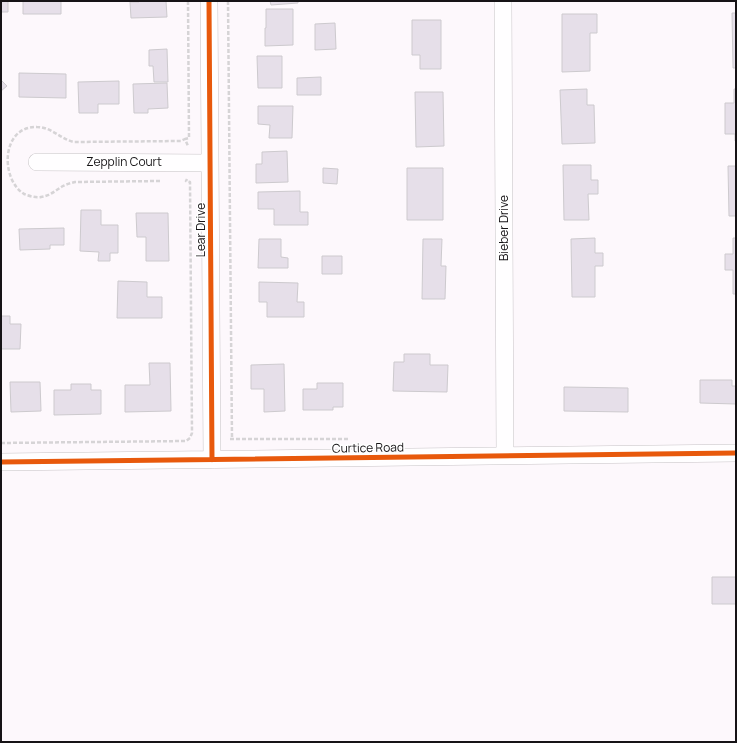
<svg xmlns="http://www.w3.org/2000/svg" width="737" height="743" font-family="Manrope,sans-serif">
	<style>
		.building { fill: #e6dfe9; stroke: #cdcace }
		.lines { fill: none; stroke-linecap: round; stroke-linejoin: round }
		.minor-casing { stroke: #c7c3c6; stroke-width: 18 }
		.path { stroke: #d6d4d6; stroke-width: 2.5; stroke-dasharray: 4 2; stroke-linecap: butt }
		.minor { stroke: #fffeff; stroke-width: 17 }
		.cycleway-casing { stroke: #fff; stroke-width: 8 }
		.cycleway { stroke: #e8590c; stroke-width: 5 }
		.labels { text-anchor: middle; stroke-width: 3; stroke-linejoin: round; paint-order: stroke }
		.street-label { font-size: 12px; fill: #161316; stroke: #fff }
	</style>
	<rect width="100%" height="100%" fill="#fdf8fc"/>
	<path class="building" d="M1 1H8V12H1Z
		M23 1H61V14H23Z
		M139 1H166L167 17 131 18 130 2H139Z
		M270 1H298V3L271 5Z
		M266 9H293V45L265 46V28H266Z
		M732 13H736V68H733Z
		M562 14H597V33H590V71L562 72Z
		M412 20H441V69H420V55H412Z
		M335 23 336 49 315 50V24Z
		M167 49 168 82H154L153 66H149V50Z
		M257 56H282V88H258Z
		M19 73 66 74V98L19 97Z
		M321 77V95H297V78Z
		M1 80 7 86 1 91Z
		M119 81V104H98V113H79L78 82Z
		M167 83 168 108 148 109V113H134L133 84Z
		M587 89V105H594L595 143 562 144 560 90Z
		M734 89H736V141H735V134H725V103H734Z
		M415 92H443L444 146 416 147Z
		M258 106H293L292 138H269L270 125 258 124Z
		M287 151 288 182 256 183V164H262V152Z
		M563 165H591V180H598V194H588L589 220H564Z
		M728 166H736V216H729Z
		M323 168 338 169 337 184 323 183Z
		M407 168H443V220H407Z
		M300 191V212H308V225H274V209H258V192Z
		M81 210H101V225H118V253H110V261H98L99 252 80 251Z
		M136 213H168L169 261H146V237H137Z
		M64 228V245H50V249L20 250 19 229Z
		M595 238V253H603V266H595V297H572L571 239Z
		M733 238H736V294H733V270H725V254H733Z
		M259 239H281V257L288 258V268H258Z
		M423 239H442L441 266H446L445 299H422Z
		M322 256H342V274H322Z
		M118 281 147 282V297H162V318H117Z
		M259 282 298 283 297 302H304V317H267V302H259Z
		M1 316H10V324H21L20 349H1Z
		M404 354H430V365H448L447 392 393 391 394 362H404Z
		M149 363H170L171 411 125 412V385H150Z
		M284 364 285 411 264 412V389H251V365Z
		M700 380H732V386H736V404L700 403Z
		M10 382H40L41 411 11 412Z
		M317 383H343V407H333V410H303V389H317Z
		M71 384H91V390H101V414L54 415V390H71Z
		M564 387 628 388V412L564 411Z
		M712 577H736V604H712Z"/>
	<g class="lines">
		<defs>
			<path id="minor" d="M209 1 212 460
				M503 1 505 456
				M37 162 210 163
				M1 462 736 453"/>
		</defs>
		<use href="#minor" class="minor-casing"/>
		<path class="path" d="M188 1 189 138 185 139 188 146
			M228 1 232 439
			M160 181 75 182C71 183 67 184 63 186 56 190 50 196 41 197 36 198 29 196 24 194 0 179 1 126 37 127 52 127 60 139 74 142L181 141 185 139
			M230 439H348
			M1 443 186 441 190 438 192 433 190 182 186 181 187 179"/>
		<use href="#minor" class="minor"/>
		<defs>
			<path id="cycleway" d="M209 1 212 460
				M1 462 736 453"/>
		</defs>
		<use href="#cycleway" class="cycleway-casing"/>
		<use href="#cycleway" class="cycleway"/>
	</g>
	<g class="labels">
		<g class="street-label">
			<text x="124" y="166">Zepplin Court</text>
			<text transform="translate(504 228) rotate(-90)" y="4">Bieber Drive</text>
			<text transform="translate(201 230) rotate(-90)" y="4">Lear Drive</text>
			<text transform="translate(368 448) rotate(-1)" y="4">Curtice Road</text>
		</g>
	</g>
	<rect width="737" height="743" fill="none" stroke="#161316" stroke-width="4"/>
</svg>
